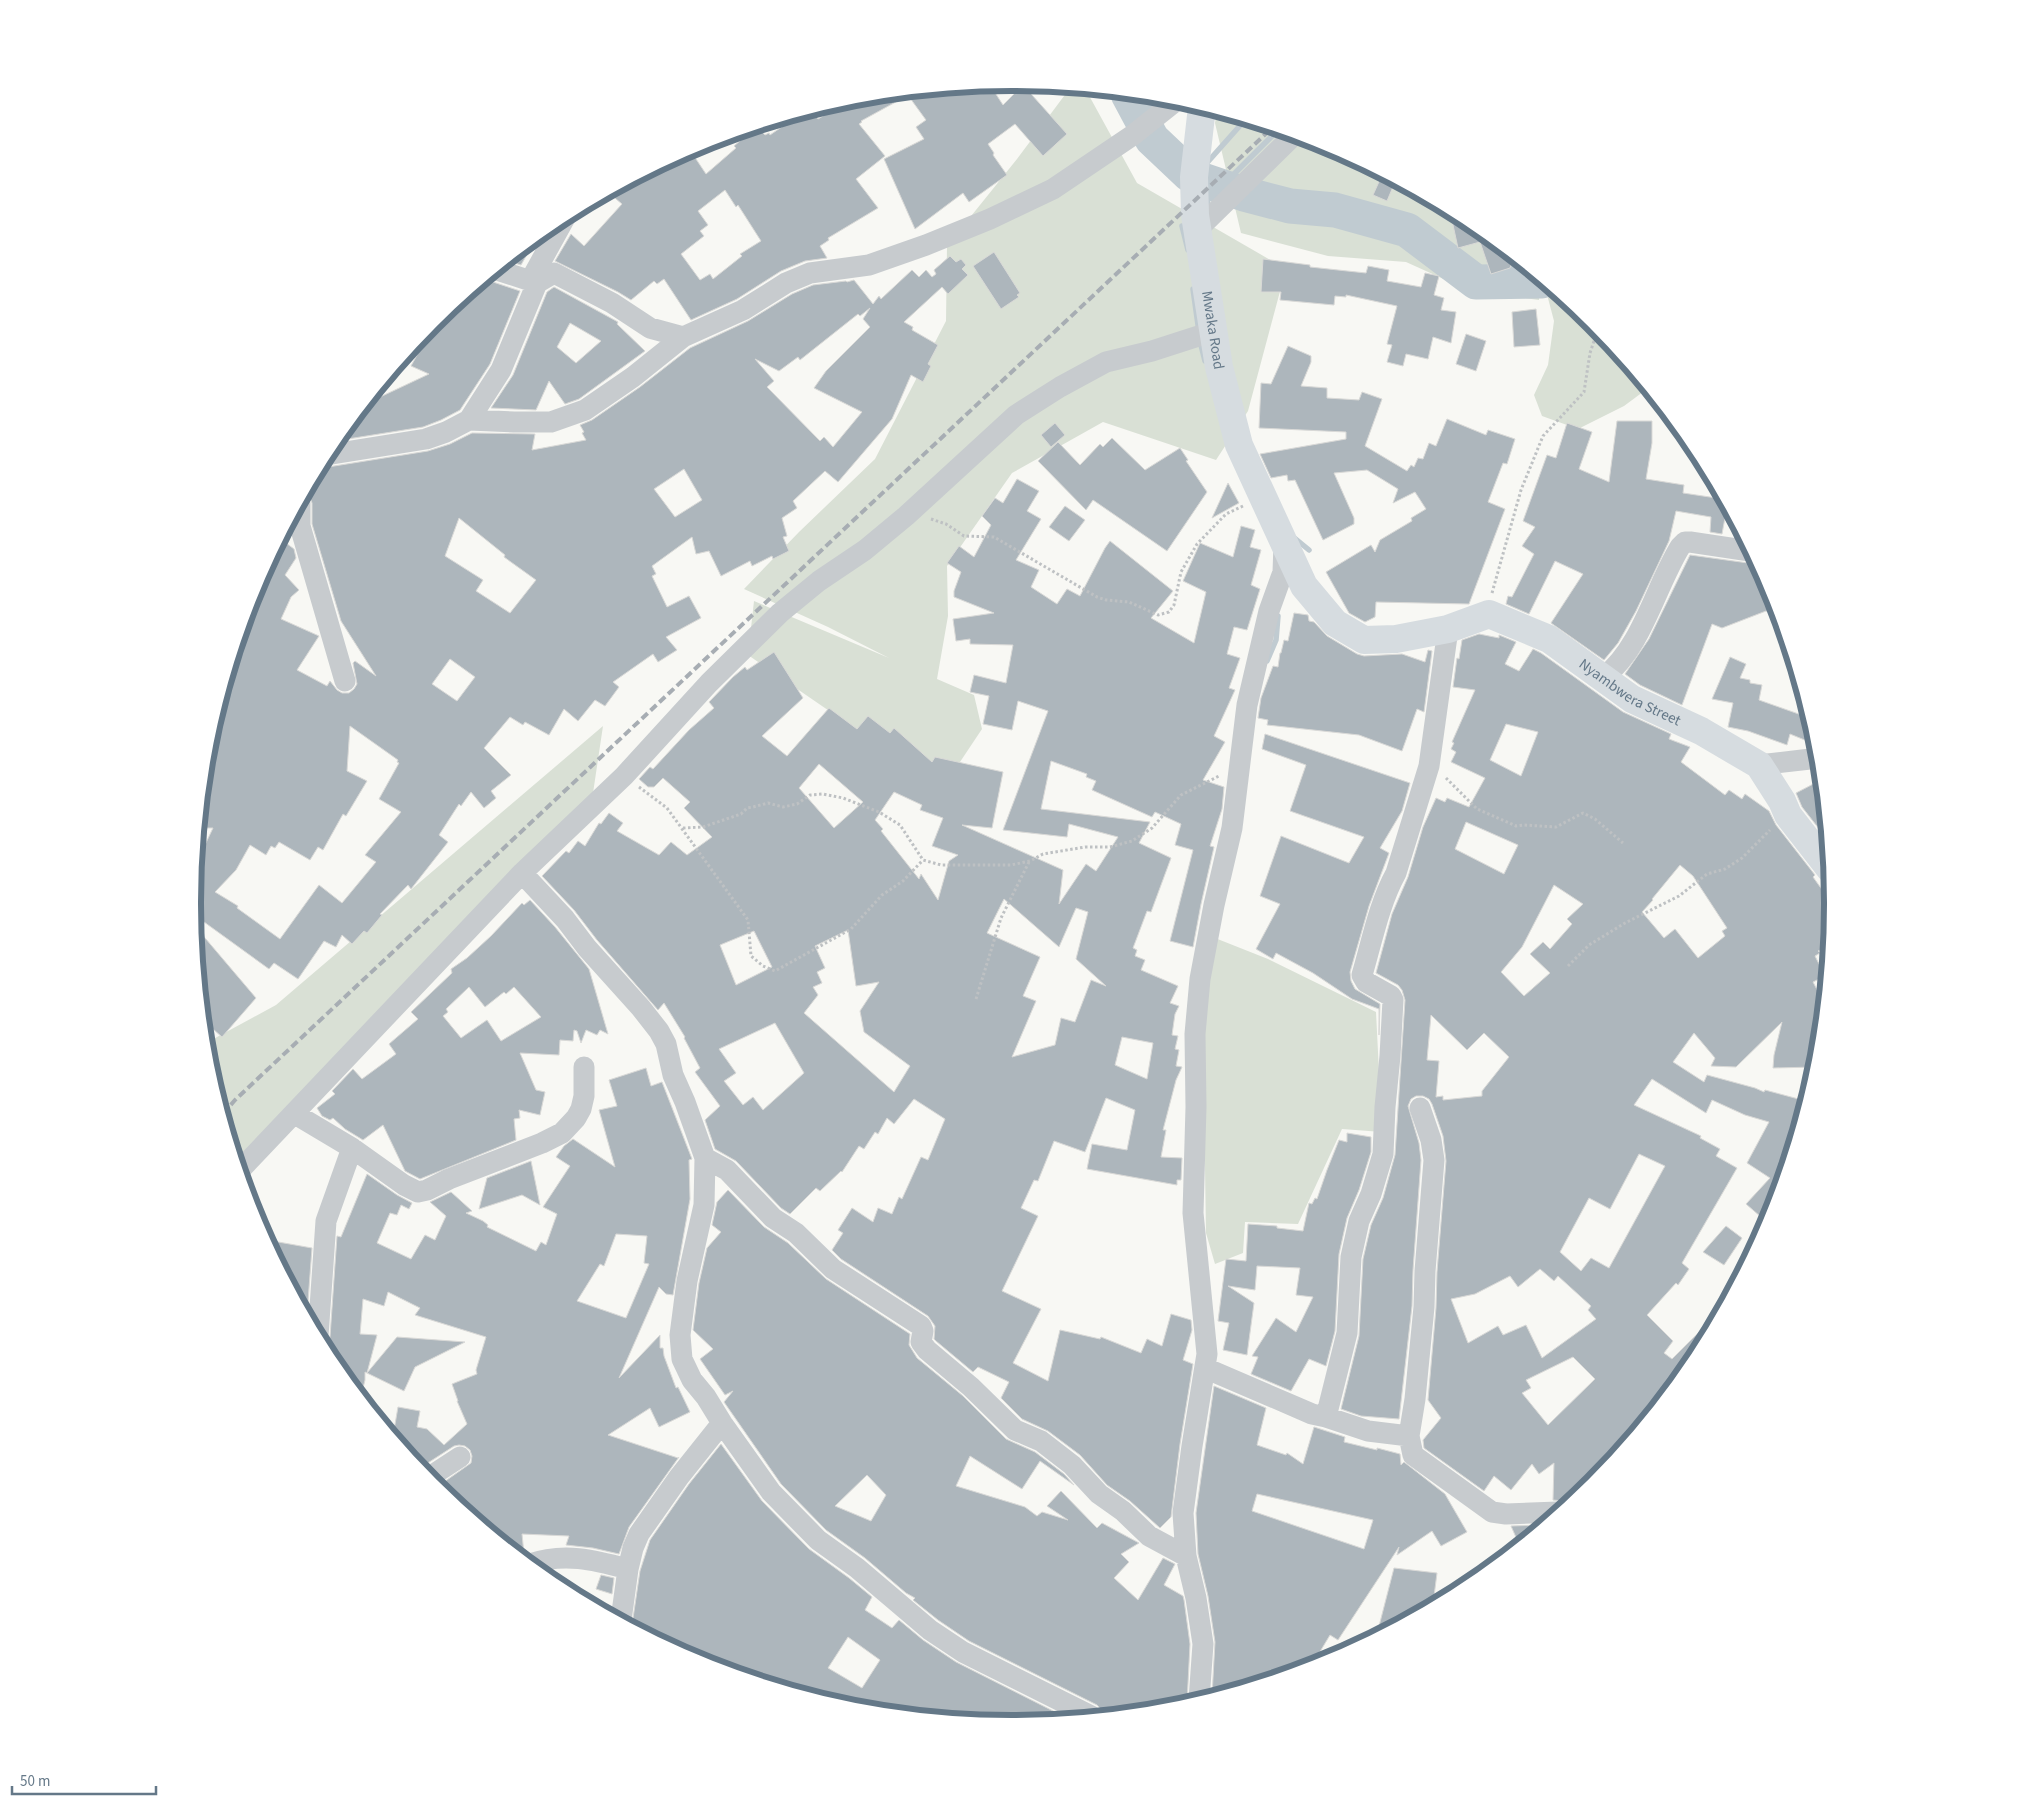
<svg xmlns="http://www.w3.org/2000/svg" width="2025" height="1806" font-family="'Source Sans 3',sans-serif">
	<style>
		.green { fill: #d9e0d5 }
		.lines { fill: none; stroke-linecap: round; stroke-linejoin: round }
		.stream { stroke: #c0cbd1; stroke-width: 5.5 }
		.river { stroke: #c0cbd1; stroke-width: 35 }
		.building { fill: #adb6bc; stroke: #d9d9d7; fill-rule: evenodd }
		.path { stroke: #bec1c3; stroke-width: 3; stroke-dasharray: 2.5 2.5; stroke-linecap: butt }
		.street { stroke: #c7cbce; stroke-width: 21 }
		.secondary { stroke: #d6dce0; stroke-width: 28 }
		.rail { stroke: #a7adb3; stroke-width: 4; stroke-dasharray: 8 4; stroke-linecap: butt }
		.labels { text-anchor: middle; stroke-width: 5; stroke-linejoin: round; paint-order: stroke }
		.street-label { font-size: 15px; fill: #647888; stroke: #fff }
		.rim { fill: none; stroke: #647888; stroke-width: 6 }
	</style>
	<rect width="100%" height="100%" fill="#f8f8f4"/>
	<path class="green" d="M1070 88 1086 90 1137 183 1286 269 1248 411 1216 460 1103 422 1012 473 947 566 948 616 937 679 974 695 982 729 956 768 886 750 748 655 754 601 889 658 828 627 744 589 799 532 875 459 946 321 947 246 1017 159Z
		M1217 112 1327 145 1469 221 1540 279 1539 300 1468 290 1406 262 1328 256 1241 233 1215 123Z
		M1544 283 1593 323 1647 389 1624 406 1578 429 1542 416 1534 395 1548 365 1554 321Z
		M603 726 589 820 240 1168 208 1063 206 1043 276 1005Z
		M1215 938 1268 959 1376 1012 1382 1132 1342 1129 1298 1224 1245 1222 1243 1253 1215 1264 1206 1233 1204 1103 1205 1003Z"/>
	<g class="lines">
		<path class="stream" d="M1133 103 1145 96
			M1205 165 1245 120
			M1208 206 1207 201 1278 130
			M1182 226 1188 250
			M1193 289 1199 332
			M1200 341 1205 361
			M1292 536 1309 550
			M1267 661 1276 640 1278 616"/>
		<path class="river" d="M1128 94 1152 139 1189 174 1194 177 1244 194 1290 206 1335 210 1407 230 1476 282 1542 281"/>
	</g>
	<path class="building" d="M990 85 1003 105 1023 85 1067 134 1043 156 1015 124 988 144 994 153 993 155 1007 175 969 202 963 193 915 229 884 159 924 139 916 127 926 120 910 98 918 92Z
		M914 92 861 121 862 122 859 124 885 156 856 179 878 208 828 238 829 240 820 246 827 258 805 261 781 271 737 299 691 320 664 279 657 284 654 281 631 300 618 292 555 261 571 234 584 246 622 204 609 193 686 152 689 155 692 153 706 174 736 148 734 146 755 128 758 127 765 135 769 133 770 135 799 115 812 110 818 119 853 98ZM725 190 736 207 738 205 761 241 740 254 742 256 713 279 710 274 700 280 681 254 704 236 700 231 708 225 698 211Z
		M1382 175 1395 182 1387 201 1373 195Z
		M1450 211 1469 221 1514 258 1510 268 1491 274 1480 242 1458 248Z
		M543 232 535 246 533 244 521 265 508 261Z
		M994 252 1020 293 1017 295 1019 297 1001 309 973 266Z
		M950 256 956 262 961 259 966 265 962 269 968 275 948 294 942 287 904 322 913 327 912 330 938 345 928 364 931 366 923 382 911 375 892 419 838 482 825 471 793 501 797 508 782 518 787 536 783 537 789 551 773 559 772 556 752 566 750 561 721 576 709 551 696 554 692 537 652 566 656 574 652 576 667 607 689 596 701 618 666 637 677 650 658 662 653 654 613 682 619 687 605 706 595 700 578 721 564 709 549 735 525 722 523 725 510 717 484 748 511 775 491 791 496 798 484 808 471 792 461 806 459 804 439 835 448 842 411 889 408 885 380 914 382 915 367 933 364 931 352 944 342 935 336 947 324 941 298 979 274 963 269 969 193 914 192 903 196 864 213 828H199L206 768 211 769 212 759 215 731H214L225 694 223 693 253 593 257 595 275 568 268 563 282 540 294 549 296 558 285 575 299 590 291 597 281 619 319 636 297 670 327 686 330 681 337 690 342 693H349L354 689 357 684 353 663 355 661 376 676 341 621 312 524V503L308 493 314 492 321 466 328 467 428 451 450 444 472 433 535 434 532 450 586 440 582 433 584 432 580 425 592 420 640 387 690 348 748 321 792 294 813 285 846 281 847 282 854 280 873 304 879 296 881 299 912 270 919 277 926 270 932 277 936 274 934 270ZM870 308 863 319 870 327 826 371 814 388 862 412 833 447 824 437 820 441 767 387 774 381 755 359 779 371 798 357 800 360 858 314 860 316ZM684 469 702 500 675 517 654 489ZM459 518 505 555 504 557 536 580 510 613 476 591 483 580 445 556ZM450 659 475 677 457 701 432 684ZM350 726 398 760 397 762 399 763 379 799 401 812 365 855 376 862 342 903 319 885 280 939 237 908 238 906 215 892 236 870 250 845 266 855 271 846 275 848 279 842 310 860 318 847 323 850 343 814 346 816 367 781 347 771Z
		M1263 259 1310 265V267L1366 273 1368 266 1389 270 1387 281 1421 287 1425 273 1439 276 1434 295 1444 298 1441 310 1456 312 1451 343 1433 337 1428 359 1406 354 1403 366 1387 362 1392 345 1387 344 1397 306 1346 295V297L1335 296 1334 305 1280 300 1281 292H1261Z
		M487 278 493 282 520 291 490 364 460 410 441 420 423 427 335 441 376 392 378 398 429 374 411 366 437 319Z
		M554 287 618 322 617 324 645 351 579 399 565 404 549 381 536 410 491 408 513 375 547 292ZM570 323 601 341 576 363 557 347Z
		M1536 309 1540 345 1514 347 1512 312Z
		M1466 334 1486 341 1476 371 1456 364Z
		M1288 346 1311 356V362L1301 386 1327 388V398L1359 400 1362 392 1382 399 1365 446 1407 471 1411 465 1414 467 1418 458 1423 459 1429 443 1436 446 1447 419 1486 435 1488 430 1515 439 1507 464 1503 463 1488 502 1505 509 1469 604 1376 602 1375 617 1365 622 1349 613 1326 572 1371 545 1375 552 1380 540 1412 521 1411 518 1426 509 1415 492 1393 503 1398 489 1367 470 1334 473 1354 518V524L1323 540 1295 480 1288 481 1287 475 1271 478 1260 454 1346 439V432L1259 428 1261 383 1271 384Z
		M1617 421H1652V443L1646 479 1684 485 1683 493 1723 499 1727 507 1722 534 1710 532 1711 517 1676 511 1669 541 1636 611 1618 643 1604 660 1551 623 1583 574 1555 561 1529 614 1506 604 1508 596 1512 597 1534 554 1522 546 1535 527 1523 521 1547 455 1556 458 1567 423 1592 432 1579 469 1609 482Z
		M1055 423 1065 435 1051 447 1041 435Z
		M1112 438 1145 470 1180 448 1188 460 1186 461 1207 492 1167 551 1093 500 1086 510 1038 461 1058 442 1080 465 1100 444 1103 447Z
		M1017 479 1039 491 1027 511 1041 519 1016 560 1039 570 1031 587 1057 604 1067 589 1080 596 1105 548 1110 541 1173 591 1151 618 1194 643 1206 592 1183 581 1200 543 1233 557 1241 526 1255 530 1250 547 1261 550 1251 585 1260 589 1247 630 1234 627 1227 654 1240 658 1229 688 1235 690 1214 736 1225 742 1203 780 1224 787 1222 809 1210 846 1214 847 1201 904 1193 947 1170 941 1193 850 1175 845 1181 824 1155 812 1152 817 1092 790 1096 781 1086 777 1087 774 1051 761 1041 809 1150 822 1139 843 1171 858 1151 912 1147 911 1133 948 1137 950 1135 956 1145 960 1141 970 1178 986 1170 1003 1179 1006 1175 1014 1172 1035 1178 1036 1175 1049 1179 1050 1176 1066 1182 1067 1176 1080 1163 1130H1166L1161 1157 1182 1158 1181 1180H1177V1185L1087 1169 1092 1144 1127 1150 1135 1110 1106 1098 1085 1152 1054 1141 1038 1181 1034 1180 1021 1208 1038 1216 1002 1291 1041 1309 1013 1363 1048 1381 1060 1330 1100 1339 1101 1337 1141 1353 1147 1339 1162 1346 1171 1314 1191 1320 1192 1330 1183 1360 1193 1364 1180 1444 1171 1517 1160 1528 1130 1501 1107 1485 1080 1455 1048 1431 1022 1419 1001 1398 1009 1382 978 1367 973 1372 936 1341 934 1339 935 1326 928 1316 841 1259 832 1250 843 1233 838 1230 852 1208 873 1222 878 1208 892 1214 899 1197 902 1199 921 1157 928 1160 945 1119 914 1099 894 1124 887 1118 878 1134 875 1132 864 1149 859 1146 842 1172 841 1171 820 1191 816 1188 790 1214 781 1208 736 1161 715 1149 705 1120 720 1106 695 1072 700 1068 684 1038 685 1037 664 1003 658 1010 597 940 574 910 542 876 566 851 569 853 578 841 585 846 599 823 601 824 609 813 623 823 617 831 659 855 671 842 687 855 712 837 684 808 690 802 663 778 654 787H648L639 779 650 767 653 769 689 730 714 708 709 702 733 677 745 667 747 670 774 652 803 698 762 736 787 756 829 708 857 729 868 716 890 733 894 728 932 762 935 757 1003 772 992 828 962 825 1063 870 1059 904 1086 864 1096 871 1118 837 1069 824 1067 837 1003 830 1048 711 1018 701 1012 730 983 724 989 696 970 692 974 675 1006 683 1013 645 970 644V639L956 641 953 619 994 613 954 597V591L961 572 947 563 959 546 974 557 991 525 982 516 995 498 1003 503ZM819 764 863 802 834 828 799 788ZM894 792 922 805 920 810 943 818 932 846 958 855 949 861 938 900 921 874 919 879 881 831 883 829 875 820ZM1004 899 1059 947 1076 908 1088 912 1076 959 1106 986 1091 980 1075 1022 1061 1018 1055 1045 1012 1057 1036 1001 1023 996 1040 957 987 933ZM848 930 856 986 879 982 860 1011 864 1032 910 1066 894 1092 804 1013 818 995 813 987 822 983 817 972 825 968 815 946ZM754 931 772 967 736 985 720 945ZM775 1023 804 1073 763 1110 753 1097 743 1105 724 1081 736 1073 719 1049ZM1122 1037 1153 1043 1147 1079 1115 1065Z
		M1228 483 1239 503 1212 518Z
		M1065 506 1085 520 1069 541 1049 527Z
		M1690 555 1748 563 1756 562 1771 589 1779 617 1766 611 1722 628 1712 624 1682 705 1640 685 1625 674 1649 639Z
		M1294 613 1308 615 1309 621 1314 622 1327 636 1357 654 1364 656 1402 654 1425 662 1428 650 1432 651 1424 712 1417 709 1402 751 1359 735 1267 725 1268 720 1258 718 1261 698 1273 666 1278 667 1280 653H1281L1284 640 1288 641Z
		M1479 634 1499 638V635L1516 642 1505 664 1519 671 1533 649 1541 653 1623 712 1671 734 1669 739 1690 747 1681 762 1725 795 1729 790 1742 799 1745 794 1769 811 1776 825 1815 875 1813 877 1833 905 1829 946 1818 951 1820 953 1815 956 1825 976 1813 982 1823 1001V1005L1816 1008 1821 1021 1816 1067 1773 1068 1774 1055 1782 1022 1736 1067 1711 1066 1715 1058 1694 1033 1673 1062 1704 1082 1707 1075 1755 1088 1764 1092 1765 1090 1806 1101 1768 1223 1746 1204 1770 1178 1747 1163 1769 1122 1745 1115 1712 1100 1706 1113 1652 1079 1634 1105 1701 1136 1700 1138 1720 1149 1716 1156 1737 1168 1682 1263 1689 1269 1678 1285 1676 1283 1647 1315 1673 1341 1664 1353 1672 1359 1711 1320 1714 1322 1695 1359 1666 1388 1669 1390 1592 1483 1567 1504 1563 1501 1553 1500 1554 1463 1539 1474 1532 1464 1511 1490 1494 1476 1484 1491 1424 1448 1423 1440 1441 1418 1428 1400 1436 1308 1437 1272 1446 1161 1443 1136 1432 1104 1429 1099 1423 1096H1416L1411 1099 1408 1106 1419 1143 1421 1160 1413 1270 1412 1306 1399 1419 1361 1416 1341 1409 1359 1336 1363 1259 1371 1225 1383 1198 1395 1155 1405 1000 1402 990 1398 985 1376 973 1392 914 1408 877 1423 827 1436 798 1445 802 1447 798 1469 807 1485 778 1451 762 1456 752 1451 749 1454 743 1452 742 1475 690 1453 687 1457 658 1459 659 1462 640ZM1506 724 1538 732 1521 776 1490 760ZM1466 822 1518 845 1504 874 1455 849ZM1680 865 1693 876 1727 928 1722 931 1725 936 1698 958 1675 929 1664 938 1642 912 1653 900 1652 899ZM1554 885 1583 904 1567 919 1572 924 1550 949 1543 942 1530 954 1550 973 1524 996 1501 972 1522 947ZM1431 1015 1467 1050 1484 1033 1509 1057 1482 1091V1096L1443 1100V1096L1436 1097 1439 1061 1427 1060ZM1639 1154 1665 1166 1609 1268 1591 1258 1581 1271 1560 1252 1589 1198 1610 1209ZM1540 1269 1554 1281 1558 1276 1591 1306 1588 1310 1596 1319 1542 1358 1526 1325 1503 1335 1498 1326 1468 1343 1451 1299 1475 1294 1510 1276 1518 1287ZM1573 1357 1595 1379 1548 1425 1522 1393 1531 1388 1526 1380Z
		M1730 657 1746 664 1740 678 1750 680V683L1762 685 1759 700 1810 718 1817 745 1790 734 1787 745 1748 731 1728 727 1733 703 1712 699Z
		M1265 734 1410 783 1402 811 1380 848 1389 853 1369 906 1350 972 1351 981 1355 989 1380 1004 1379 1035V1009L1352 999 1313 973 1276 953 1273 959 1256 949 1280 904 1260 896 1281 836 1349 863 1364 837 1290 811 1306 765 1262 749Z
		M1821 780 1825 818 1827 839 1802 807 1796 793Z
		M530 900 555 927 589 969 608 1034 600 1030 597 1035 586 1030 581 1043 577 1031 574 1030 573 1041 560 1040 559 1055 520 1053 536 1090 545 1092 540 1115 519 1110 520 1118 514 1119 516 1140 420 1179 405 1171 383 1125 363 1140 345 1129 333 1118 330 1120 322 1116 317 1108 335 1094 332 1091 353 1069 362 1079 396 1054 389 1044 418 1019 411 1012 452 973 451 969 467 958 491 936 522 903 524 905ZM469 987 485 1007 504 992 506 994 514 987 541 1017 501 1041 487 1020 461 1038 443 1016 448 1012 446 1009Z
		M194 925 256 998 222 1037 204 1021Z
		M646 1068 651 1086 662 1082 692 1159 689 1160 690 1199 673 1295 666 1294 659 1287 619 1378 660 1335V1348H663L664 1356 676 1388 678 1387 690 1412 659 1427 650 1408 608 1435 678 1458 679 1457 629 1527 619 1554 593 1548 566 1545 569 1536 522 1534 524 1554 521 1556 437 1487 471 1463 472 1456 470 1450 465 1446 459 1445 454 1446 420 1468 393 1436 398 1407 420 1411 417 1427 427 1429 444 1445 467 1424 457 1401H458L452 1384 477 1374 476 1370 486 1337 415 1315 420 1308 388 1292 384 1306 363 1299 360 1334 377 1335 367 1373 365 1372V1380L361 1396 330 1359 324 1347 329 1343 330 1337 337 1236 341 1237 367 1174 397 1195 412 1203 409 1209 401 1205 397 1215 390 1213 377 1243 411 1259 425 1235 435 1240 446 1216 430 1202 451 1192 472 1211 466 1213 483 1221 488 1225 487 1227 536 1251 541 1242 546 1245 557 1214 543 1207 570 1166 556 1157 564 1146 573 1139 615 1167 599 1110 617 1106 609 1080ZM616 1234 647 1236 644 1263 649 1264 626 1318 577 1301 600 1264 604 1266Z
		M1347 1133 1371 1137V1152L1359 1190 1347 1218 1339 1254 1335 1331 1326 1366 1309 1359 1291 1391 1251 1374 1258 1357 1252 1356 1276 1318 1296 1332 1313 1297 1296 1295 1300 1268 1257 1266 1255 1290 1228 1286 1254 1303 1247 1355 1223 1350 1229 1323 1218 1321 1226 1259 1246 1261 1248 1224 1277 1226V1228L1303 1231 1309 1203 1312 1204 1315 1198 1317 1199 1327 1170 1339 1140 1347 1142Z
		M531 1161 540 1205 522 1195 479 1209 487 1178Z
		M728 1190 764 1227 788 1243 826 1279 910 1334 909 1345 917 1358 963 1396 1006 1439 1035 1452 1064 1474 1074 1485 1040 1461 1022 1489 970 1456 956 1486 1025 1507 1037 1516 1042 1512 1068 1520 1047 1506 1061 1491 1097 1528 1102 1523 1139 1543 1121 1554 1129 1562 1114 1578 1138 1600 1163 1558 1175 1564 1164 1585 1183 1596 1184 1600 1190 1644 1187 1703 1172 1708 1103 1715 1101 1709 1097 1705 969 1641 938 1620 913 1600 915 1598 906 1593 865 1558 826 1530 781 1484 724 1402 733 1391 725 1395 700 1359 713 1349 693 1330 699 1283 707 1248 721 1232 712 1225 717 1202ZM867 1475 886 1495 871 1521 835 1506Z
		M1726 1226 1742 1238 1724 1265 1703 1252Z
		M267 1240 312 1248 307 1315 291 1286Z
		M397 1337 465 1342 415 1367 404 1391 367 1373Z
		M1214 1386 1266 1408 1257 1445 1286 1455 1287 1453 1303 1464 1314 1427 1345 1437 1344 1442 1377 1450V1448L1400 1454 1401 1465 1404 1462 1445 1494 1467 1532 1441 1546 1432 1531 1397 1555 1399 1547 1338 1640 1330 1635 1312 1665 1235 1689 1229 1684 1223 1692 1212 1696 1215 1642 1208 1596 1198 1554 1196 1513ZM1257 1494 1373 1520 1364 1549 1252 1511Z
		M721 1444 762 1501 809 1549 849 1578 872 1597 865 1610 892 1628 899 1620 923 1640 956 1662 1067 1718 1012 1724 852 1708 698 1661 632 1625 640 1571 650 1540 689 1484ZM848 1637 880 1660 862 1688 828 1668Z
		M1542 1525 1519 1544 1511 1526Z
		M1394 1568 1437 1573 1433 1604 1377 1634Z
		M601 1575 614 1578 612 1594 596 1589Z"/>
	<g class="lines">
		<path class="path" d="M931 519 946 524 964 536 994 537 1097 597 1106 600 1129 602 1158 615 1169 612 1174 605 1181 572 1197 544 1226 514 1243 506
			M1492 593 1521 490 1543 436 1584 392 1590 353 1594 341 1603 335
			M1446 778 1477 809 1516 826 1524 825 1556 827 1583 813 1595 819 1623 843
			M639 787 667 808 748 920 751 956 763 966 775 971 851 929 882 895 903 881 923 860
			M683 828 703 827 741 814 747 808 753 807 768 803 783 807 797 804 810 795 823 794 843 798 879 812 900 825 923 860 941 865H1011L1030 861 1043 854 1085 847H1110L1132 841 1152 828 1181 795 1219 776
			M1568 966 1589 945 1625 923 1679 896 1707 874 1725 869 1742 858 1770 830
			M976 999 1001 918 1029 862"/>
		<path class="street" d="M1198 229 1294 135
			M497 270 537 283 554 273 612 303 650 328 683 337
			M530 281 566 216
			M469 420 514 422H551L585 410 633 377 683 337 743 310 786 283 810 273 869 265 926 245 990 219 1053 189 1133 135 1177 100
			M326 455 426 439 446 432 469 420 501 370 537 283
			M300 503V526L345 681
			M1604 677C1642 647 1655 588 1680 547L1685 542H1690L1750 551
			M1759 765 1819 758
			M522 873 565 919 587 948 641 1008 659 1031 666 1044 673 1075 685 1102 705 1158 704 1205 687 1281 680 1335 682 1359 692 1380 706 1397 722 1423 771 1492 818 1540 857 1568 930 1630 963 1652 1091 1716
			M1420 1108 1431 1140 1434 1160 1425 1271 1424 1307 1415 1399 1409 1436 1413 1455 1492 1512 1506 1514 1558 1512
			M295 1114 352 1148 404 1185 418 1192 427 1190 449 1179 542 1143 562 1133 576 1118 581 1109 584 1096V1067
			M705 1158 727 1170 773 1218 796 1233 833 1269 921 1326 923 1331 921 1342 927 1350 971 1387 1015 1430 1041 1441 1072 1465 1099 1494 1123 1511 1149 1536 1186 1556
			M240 1170 522 873 624 776 709 683 780 613 819 581 865 550 906 516 1016 415 1060 387 1106 362 1152 351 1214 331
			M318 1336 326 1221 352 1148
			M1205 1368 1312 1414 1326 1417
			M1409 1436 1368 1431 1326 1417 1347 1333 1351 1257 1359 1221 1371 1194 1383 1154 1385 1107 1390 1056 1393 1000 1391 996 1366 982 1362 975C1372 941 1379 904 1396 873L1429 766 1448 629
			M428 1478 460 1457
			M530 1564C564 1552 594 1560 628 1569
			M621 1620 628 1569 633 1548 639 1534 679 1477 722 1423
			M1199 1700 1203 1644 1196 1598 1186 1556 1183 1513 1192 1446 1207 1354 1193 1213 1196 1107 1195 1034 1200 979 1214 905 1232 828 1247 705 1269 611 1283 572 1284 544"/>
		<path class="secondary" id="s1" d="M1202 107 1194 177 1195 215 1219 367 1239 445 1304 586 1335 623 1364 640 1396 639 1448 629 1489 614 1549 639 1632 699 1701 731 1759 765 1782 801 1788 815 1830 869"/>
		<path class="rail" d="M223 1114 235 1100 1272 128"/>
	</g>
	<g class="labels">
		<g class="street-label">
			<text dy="5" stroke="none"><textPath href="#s1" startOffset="225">Mwaka Road</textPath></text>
			<text dy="5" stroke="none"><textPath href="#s1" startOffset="871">Nyambwera Street</textPath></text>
		</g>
	</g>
	<path d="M0 0H2025V1806H0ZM1012 91H1013A811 811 0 0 1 1824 902V904A811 811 0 0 1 1013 1715H1012A811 811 0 0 1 201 904V902A811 811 0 0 1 1012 91Z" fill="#fff" fill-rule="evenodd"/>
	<path class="rim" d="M1012 91H1013A811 811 0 0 1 1824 902V904A811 811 0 0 1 1013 1715H1012A811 811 0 0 1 201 904V902A811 811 0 0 1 1012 91Z"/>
	<path d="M12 1786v8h144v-8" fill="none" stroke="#647888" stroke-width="2.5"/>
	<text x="20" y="1786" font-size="15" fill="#647888" stroke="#ffffff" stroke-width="4" paint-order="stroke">50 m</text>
</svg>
